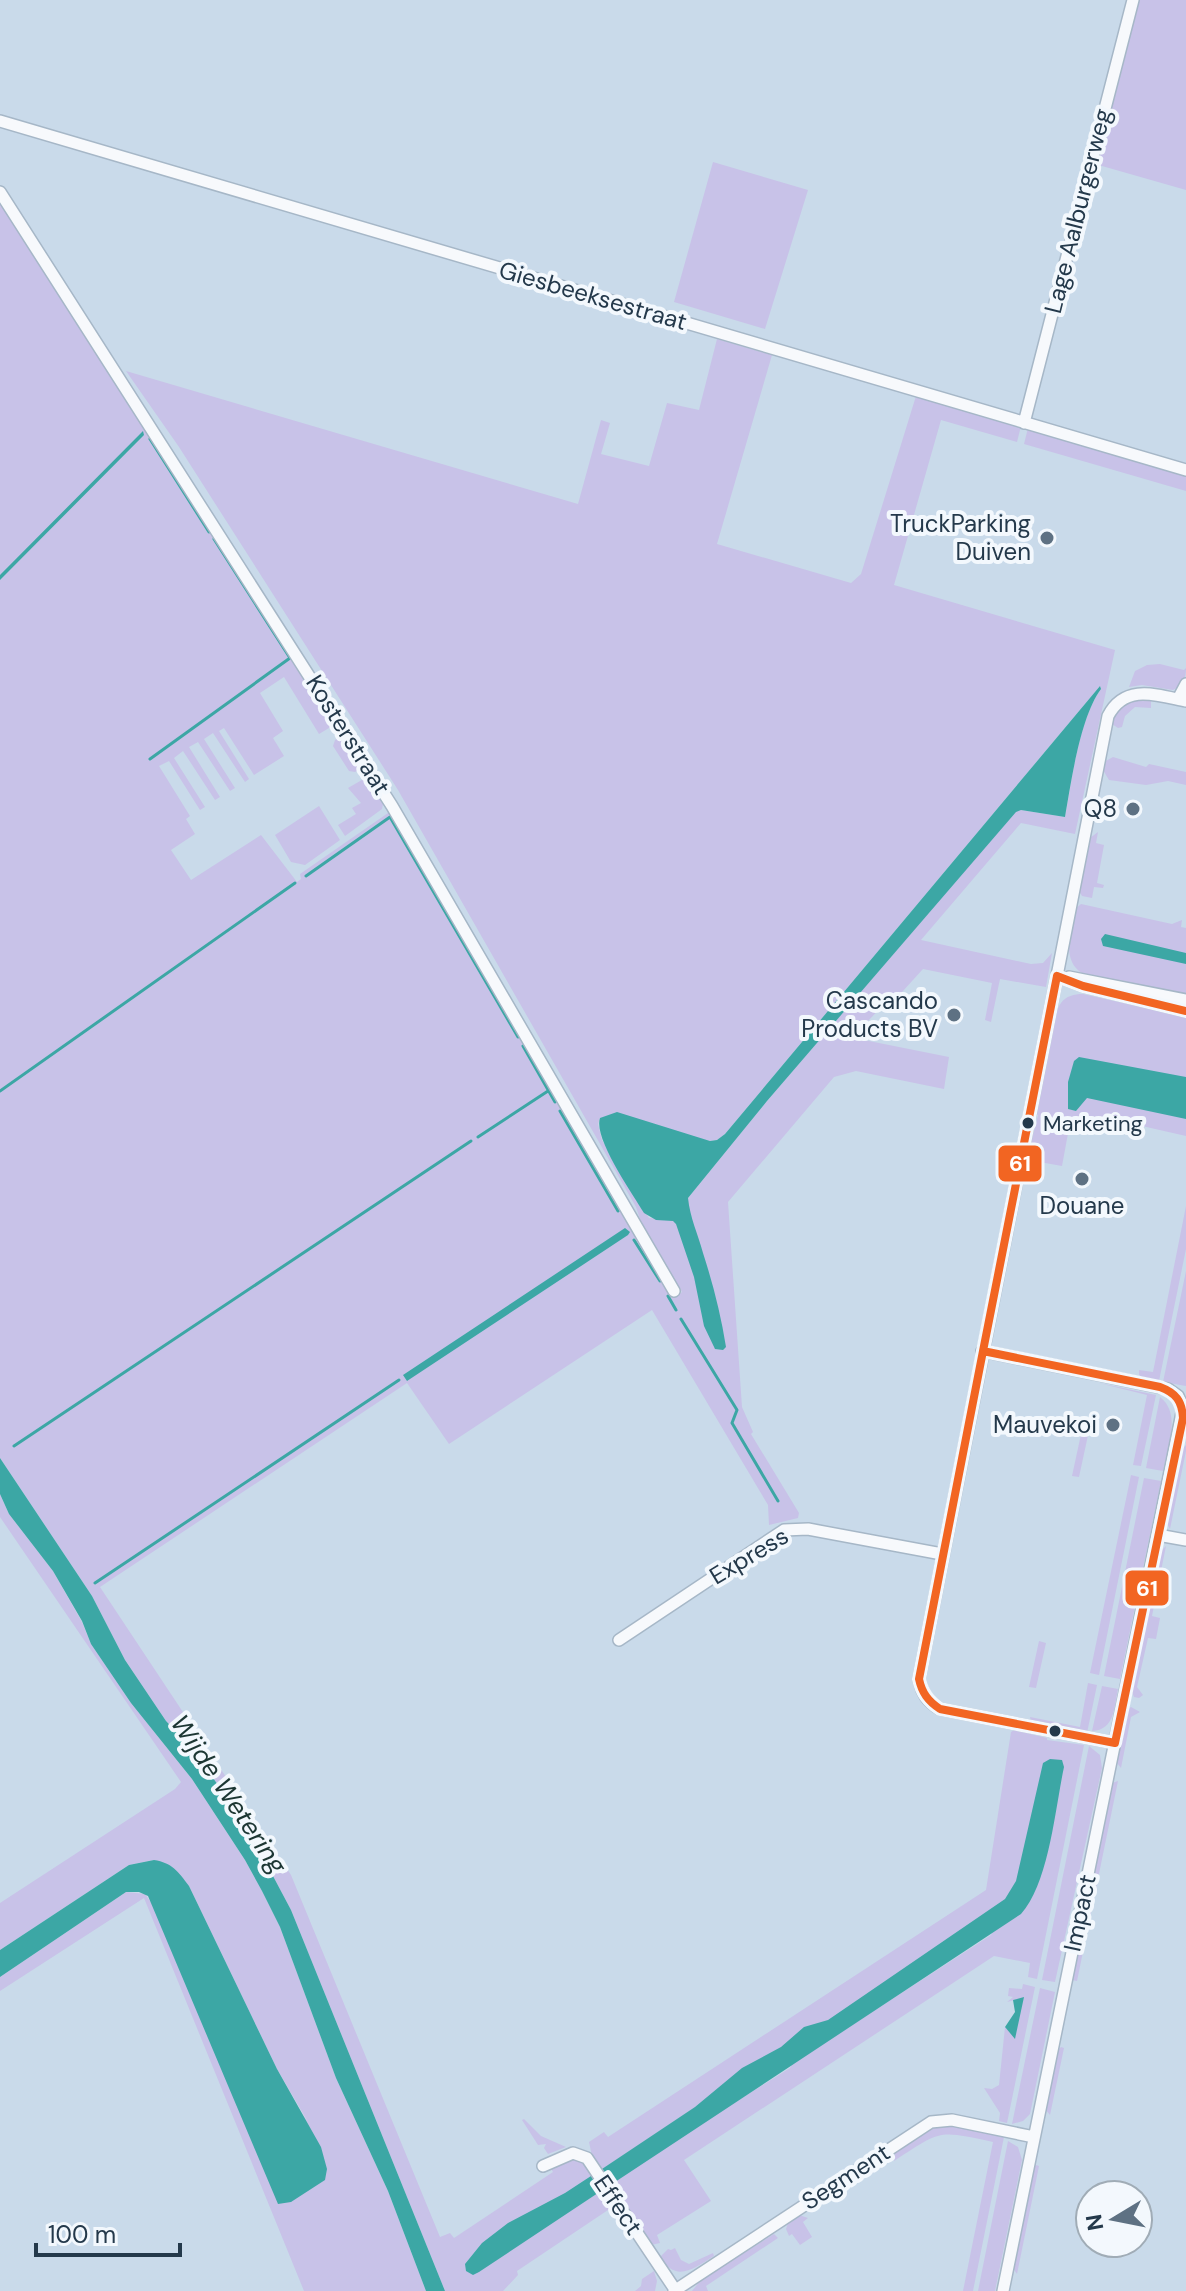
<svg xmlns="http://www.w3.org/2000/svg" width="1186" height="2291" font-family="'DM Sans',sans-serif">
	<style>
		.green { fill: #c8c2e8; fill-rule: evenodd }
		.water { fill: #3ca7a5 }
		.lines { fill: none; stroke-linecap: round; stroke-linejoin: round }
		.stream { stroke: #3ca7a5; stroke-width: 3 }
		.minor-casing { stroke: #a6b7c7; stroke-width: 14 }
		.minor { stroke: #f7f9fc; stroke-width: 11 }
		.bus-1-casing { stroke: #f3f8fd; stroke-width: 14 }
		.bus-1 { stroke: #f26522; stroke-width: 8 }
		.poi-dot { fill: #5e7183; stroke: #f3f8fd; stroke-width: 3 }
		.bus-dot { fill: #24394b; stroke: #f3f8fd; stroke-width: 3 }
		.labels { text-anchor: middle; stroke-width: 8; stroke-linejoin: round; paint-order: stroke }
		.bus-label { font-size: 22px; fill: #24394b; stroke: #f3f8fd; text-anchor: start }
		.street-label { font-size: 24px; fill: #24394b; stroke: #f3f8fd }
		.poi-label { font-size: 24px; fill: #24394b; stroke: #f3f8fd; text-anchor: end }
		.water-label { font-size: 26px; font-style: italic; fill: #1c3633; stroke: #f3f8fd }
		.line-badge { stroke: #f3f8fd; stroke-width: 3 }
		.badge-label { font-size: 22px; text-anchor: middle; font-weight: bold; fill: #fff }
	</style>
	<rect width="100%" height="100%" fill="#c9daea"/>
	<path class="green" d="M1139 0H1186V190L1095 164Z
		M713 162 808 190 765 329 674 302Z
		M0 196 334 725 319 734 284 677 260 693 283 731 273 738 284 756 254 775 224 728 219 731 249 779 245 782 213 733 204 739 235 788 230 791 198 742 189 747 220 797 215 800 183 751 174 758 205 807 200 810 169 761 159 766 190 816 186 819 195 834 171 850 191 880 261 835 297 882 301 879 300 874 388 813 394 812 676 1297 682 1292 643 1228 636 1207 398 790 179 447 126 371 578 504 601 420 610 423 601 454 649 466 667 403 699 410 717 339 772 355 717 544 851 583 861 574 916 396 1021 426 1017 442 941 420 894 585 1115 650 1075 834 1021 823 921 940 1031 964 1043 963 1052 953 1046 987 1000 979 991 1022 985 1020 992 983 923 969 892 1003 888 1000 868 1021 864 1040 949 1057 944 1089 856 1071 834 1077 728 1202 742 1407 753 1432 751 1434 799 1513 798 1518 769 1525 768 1505 652 1310 449 1444 407 1383 100 1587 291 1875 440 2237 450 2233 454 2238 553 2172 550 2167 574 2159 584 2162 591 2176 560 2199 558 2218 601 2191 602 2193 611 2208 517 2271 518 2275 503 2291H445L291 1910 247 1827 193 1749 166 1721 125 1660 92 1596 0 1458ZM1100 686 1101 689C1079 719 1072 780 1065 817L1021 810 1016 811 767 1101 688 1198 677 1220 649 1218 602 1140 598 1124 600 1118 710 1141 717 1140 725 1134Z
		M1028 428 1186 475V491L1024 444Z
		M1160 664 1184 670 1186 668C1186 678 1183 686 1173 690L1142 685 1129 687 1135 671 1147 665Z
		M1151 699V708L1135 707 1125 716 1122 727 1118 728 1112 724C1117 702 1132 700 1151 699Z
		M341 736 346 737 362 768 355 772 349 771 333 746 335 740Z
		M1113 757 1146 767 1149 764 1186 772V785L1168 781 1146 785 1109 780 1103 770 1104 762Z
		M367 777 384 799 382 809 345 836 338 825 356 814 352 808 361 803 348 788Z
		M319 806 340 840 305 865 291 862 275 835Z
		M1098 832 1096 843 1104 845 1097 883 1104 885 1103 888 1094 887 1092 898 1082 896 1079 891 1090 838Z
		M1081 904 1172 924 1182 920 1181 927 1186 928V994L1090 977C1058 966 1071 932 1076 908Z
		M1083 994 1186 1017V1136L1098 1116 1094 1133 1069 1128 1062 1166 1034 1161 1030 1178 1024 1171 1038 1115 1035 1114C1040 1090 1048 1020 1061 1003 1066 996 1074 994 1083 994Z
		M1186 1206V1249L1159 1381 1143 1378 1139 1375V1370L1153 1372Z
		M1186 1271V1386L1163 1382Z
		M1099 1383 1156 1395 1141 1466 1133 1465 1147 1395Z
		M1160 1397C1182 1414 1167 1448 1163 1471L1146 1468Z
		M1083 1425 1090 1426 1079 1477 1072 1476Z
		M1186 1445V1451L1170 1529 1166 1522 1182 1449Z
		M1131 1475 1139 1477 1099 1675 1090 1673Z
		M1144 1478 1161 1481 1120 1679 1104 1676Z
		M0 1494 9 1514 53 1571 82 1622 91 1644 131 1703 192 1779 245 1860 262 1891 280 1927 336 2078 388 2191 426 2291H304L144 1898 0 1991V1977L126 1892 145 1894 308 2122 277 2069 189 1886 154 1860 129 1865 0 1950V1903L175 1789 181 1782 0 1517Z
		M1166 1546 1152 1616 1160 1618 1156 1639 1148 1638 1137 1687 1143 1695 1139 1698 1134 1697 1132 1692 1161 1551Z
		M1039 1641 1046 1643 1036 1688 1029 1687Z
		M1088 1683 1097 1685 1087 1733 1031 1721 1030 1717 1080 1727Z
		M1102 1686 1118 1689C1114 1707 1115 1730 1092 1731Z
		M1131 1707 1140 1712 1131 1717 1121 1768 1117 1763 1128 1709Z
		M1014 1730 1047 1738V1740L1084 1745 1037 1979 1028 1977 1030 1963 994 1956 684 2160 711 2201 657 2235 660 2243 651 2245 612 2184 678 2138 790 2068 792 2064 991 1935 1018 1882 1007 1899 937 1951 717 2094 603 2171 592 2156 589 2142 604 2132 608 2137 986 1890 1011 1732Z
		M1089 1746 1100 1755 1102 1768 1055 1982 1042 1980Z
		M1118 1781 1077 1981 1072 1980 1112 1783Z
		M1023 1984 1035 1987 1007 2123 999 2121 1000 2113 984 2088 992 2089 999 2085 1005 2027 1015 2038 1023 1998 1007 2002 1013 1997 1008 1996 1009 1988 1022 1989Z
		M1040 1988 1055 1992 1030 2114 1023 2121 1012 2124Z
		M1061 2047 1064 2048 1050 2115 1045 2109 1058 2050Z
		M524 2119 541 2136 566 2147 548 2154 544 2148 546 2144 538 2145 522 2120Z
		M940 2126H952L1004 2137 973 2291H963L993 2142C937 2130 942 2130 894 2161L895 2152 927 2131Z
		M1008 2141 1018 2147 1022 2160 995 2291H978Z
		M1036 2165 1039 2166 1017 2274 1013 2268 1033 2168Z
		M799 2215 808 2218 803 2222 812 2237 800 2245 792 2234 789 2236 786 2229 788 2223Z
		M774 2234 778 2238 706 2286 708 2291H692L700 2281Z
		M675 2248 681 2260 689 2264 713 2253 714 2256C693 2269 676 2283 660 2257L668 2249 671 2250Z
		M654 2271 657 2281 655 2291H635L641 2286 642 2279Z"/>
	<path class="water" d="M143 431 144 435 0 580V575Z
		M1100 686 1101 689C1080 717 1071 783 1065 817L1021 810 1016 812 767 1101 688 1198C690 1218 698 1234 703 1253 713 1284 721 1315 726 1347L723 1350 715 1349 704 1326 694 1277 676 1224 673 1221 656 1220 644 1213C633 1194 593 1138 600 1118L617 1112 710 1141 717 1140 725 1134Z
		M1105 934 1186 953V964L1103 946 1101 939Z
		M1079 1057 1186 1077V1119L1087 1098 1076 1111 1068 1109V1082L1074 1061Z
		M625 1228 630 1232 628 1235 407 1381 403 1375Z
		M0 1458 92 1596 125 1660 166 1721 193 1749 247 1827 291 1910 445 2291H426L388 2191 336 2078 280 1927 262 1891 245 1860 192 1779 131 1703 91 1644 82 1621 53 1571 9 1514 0 1494Z
		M1050 1759 1062 1760 1064 1767C1055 1809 1049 1883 1021 1914L612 2184 602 2169 695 2107 742 2068 781 2047 804 2027 828 2020 1005 1899 1016 1881 1043 1763Z
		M154 1860C172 1863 178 1871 189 1886L277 2069 321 2147 327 2169 325 2180 291 2202 278 2204 148 1896 139 1892H126L0 1977V1950L129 1865Z
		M1024 1997 1015 2039 1005 2027 1015 2012 1013 2000Z
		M591 2176 601 2191 479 2272 473 2275 466 2271 465 2264 482 2243 508 2223 565 2193Z"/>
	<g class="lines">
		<path class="stream" d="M150 439 209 532
			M150 759 290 658 214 539
			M306 876 390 817 518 1037
			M523 1046 555 1102
			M0 1091 295 883
			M560 1111 618 1211
			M478 1137 548 1091
			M634 1240 660 1281
			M668 1296 676 1310
			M681 1319 737 1410 732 1423 778 1501
			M14 1446 471 1141
			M95 1583 399 1380"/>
		<defs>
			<path id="minor" d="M0 121 1186 470
				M0 192 392 806 674 1291
				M1024 423 1133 0
				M1178 699 1186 684
				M1057 976 1083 986 1186 1011
				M1069 977 1186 1000
				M982 1351 1168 1389 1178 1396 1183 1408 1003 2291
				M1158 1535 1186 1540
				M619 1640 784 1530 808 1529 942 1554
				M1115 1743 940 1709C927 1701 922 1694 919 1679L1108 716C1125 683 1157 695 1186 701
				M543 2166 573 2153 587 2158 676 2291
				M674 2291 931 2122 952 2120 1034 2137"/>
		</defs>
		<use href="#minor" class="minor-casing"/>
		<use href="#minor" class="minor"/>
		<defs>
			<path id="bus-1" d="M1057 976 1083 986 1186 1011
				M983 1351 1160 1387C1176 1393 1182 1401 1183 1418L1115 1743 940 1709C928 1701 922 1693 919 1679Z
				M983 1351 1057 976"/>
		</defs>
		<use href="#bus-1" class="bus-1-casing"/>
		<use href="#bus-1" class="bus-1"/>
	</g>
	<g class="poi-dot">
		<circle cx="1047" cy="538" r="8"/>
		<circle cx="1133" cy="809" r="8"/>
		<circle cx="954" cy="1015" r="8"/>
		<circle cx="1082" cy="1179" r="8"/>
		<circle cx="1113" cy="1425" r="8"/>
	</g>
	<g class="bus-dot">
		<circle cx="1028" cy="1123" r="7"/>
		<circle cx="1055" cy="1731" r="7"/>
	</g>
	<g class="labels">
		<g class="bus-label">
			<text x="1043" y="1131">Marketing</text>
		</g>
		<g class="street-label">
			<text transform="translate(1078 211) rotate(-76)" y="8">Lage Aalburgerweg</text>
			<text transform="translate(593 296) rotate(16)" y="8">Giesbeeksestraat</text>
			<text transform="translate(348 735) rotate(58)" y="8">Kosterstraat</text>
			<text transform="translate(749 1556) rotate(-31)" y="8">Express</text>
			<text transform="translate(1080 1913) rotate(-78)" y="8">Impact</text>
			<text transform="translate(846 2177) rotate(-33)" y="8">Segment</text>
			<text transform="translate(618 2205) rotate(56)" y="8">Effect</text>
		</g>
		<g class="poi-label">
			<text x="1031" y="532">TruckParking<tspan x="1031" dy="28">Duiven</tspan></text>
			<text x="1117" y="817">Q8</text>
			<text x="938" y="1009">Cascando<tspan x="938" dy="28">Products BV</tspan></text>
			<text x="1082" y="1214" text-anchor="middle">Douane</text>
			<text x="1097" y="1433">Mauvekoi</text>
		</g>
		<g class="water-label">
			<text transform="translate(229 1794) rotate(56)" y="9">Wijde Wetering</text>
		</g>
	</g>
	<g class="line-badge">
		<rect x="997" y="1144" width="46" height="39" rx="8" fill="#f26522"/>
		<rect x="1124" y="1569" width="46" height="38" rx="8" fill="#f26522"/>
	</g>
	<g class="badge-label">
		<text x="1020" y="1171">61</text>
		<text x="1147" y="1596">61</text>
	</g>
	<g transform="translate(1114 2219) rotate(260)"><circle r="38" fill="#f3f8fd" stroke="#a0acb6" stroke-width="2"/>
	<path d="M0-6L14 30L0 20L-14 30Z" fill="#5e7183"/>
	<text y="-12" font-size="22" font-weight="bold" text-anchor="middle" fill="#24394b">N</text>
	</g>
	<path d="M36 2243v12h144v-12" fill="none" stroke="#24394b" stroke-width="4"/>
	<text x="48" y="2243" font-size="24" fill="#24394b" stroke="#f3f8fd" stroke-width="6" paint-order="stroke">100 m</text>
</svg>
